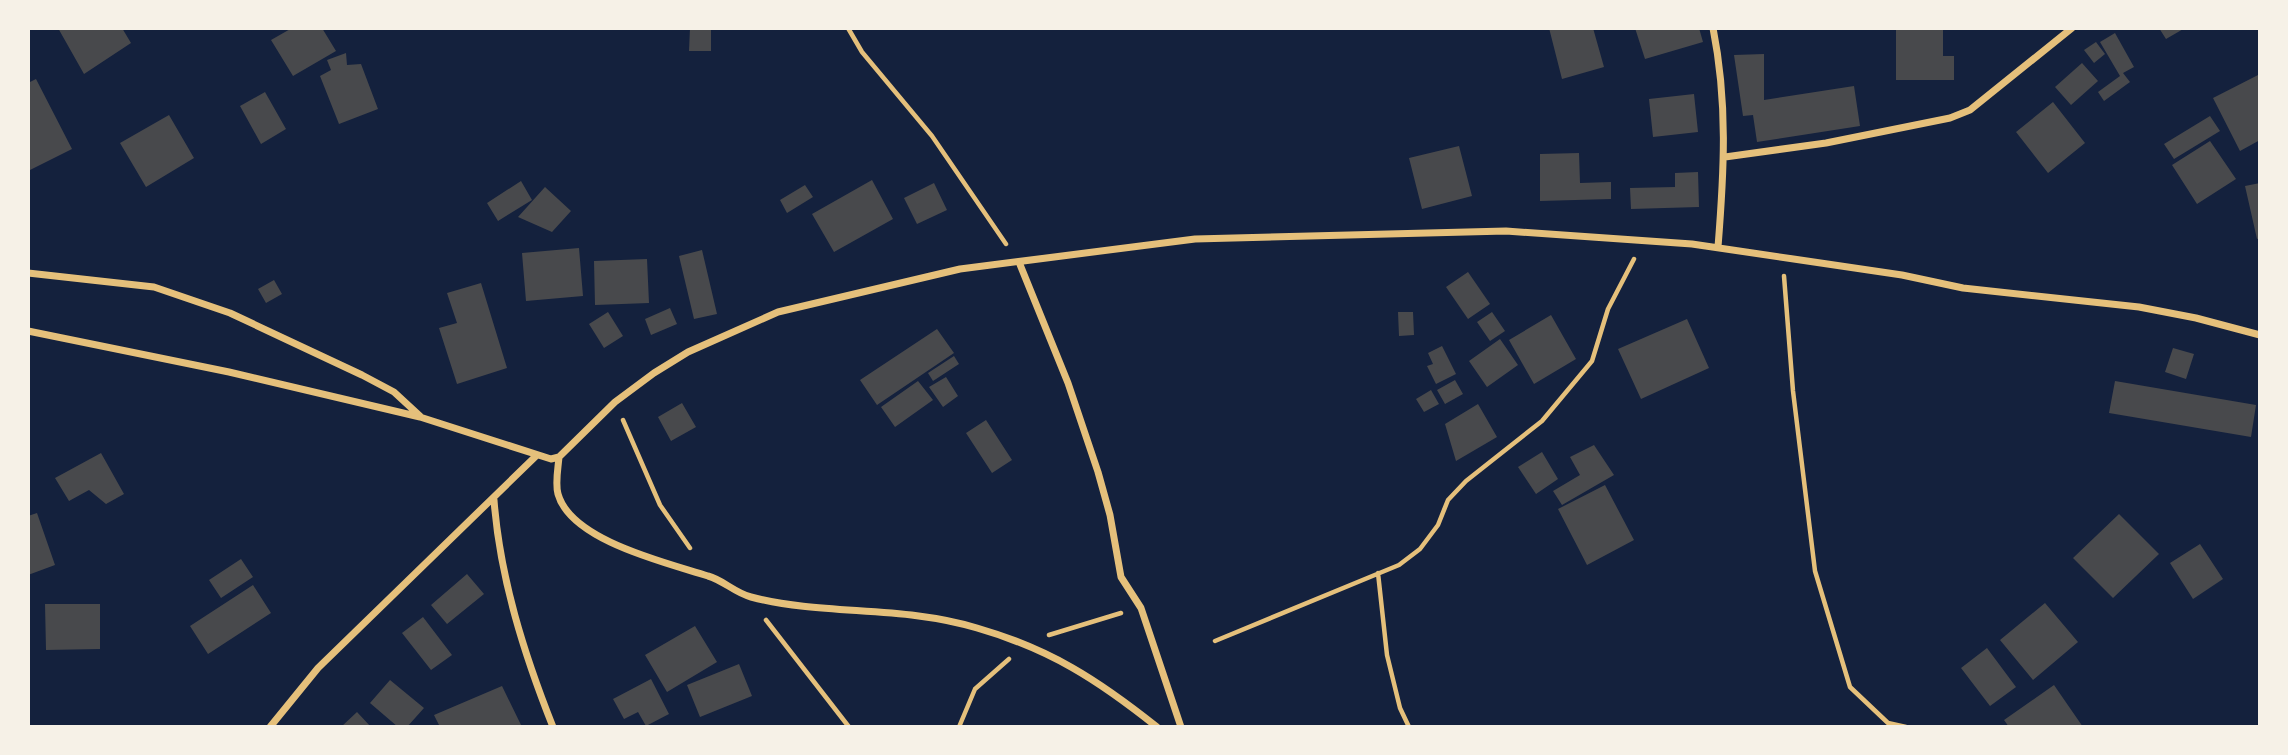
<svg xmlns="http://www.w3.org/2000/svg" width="2288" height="755" font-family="'Noto Sans',sans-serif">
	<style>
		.building { fill: #48494c }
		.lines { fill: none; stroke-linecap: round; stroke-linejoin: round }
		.path { stroke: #e5c07b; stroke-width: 4.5 }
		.minor { stroke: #e5c07b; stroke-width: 7 }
	</style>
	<rect width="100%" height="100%" fill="#14213d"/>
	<path class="building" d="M58 28H122L131 43 84 74Z
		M292 28H322L336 51 293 76 271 40Z
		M690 28H711V51H689Z
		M1549 28H1593L1604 67 1562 79Z
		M1635 28H1699L1703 42 1645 59Z
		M1896 28H1943V56H1954V80H1896Z
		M2159 28H2185L2166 39Z
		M2115 33 2134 67 2123 73 2130 82 2104 101 2098 92 2120 76 2100 42Z
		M2096 42 2105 54 2094 63 2084 50Z
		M346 53 347 65 361 64 378 109 339 124 320 76 331 70 327 60Z
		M1764 54V100L1854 86 1860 126 1757 142 1753 115 1743 116 1734 55Z
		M2082 63 2098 81 2071 105 2055 87Z
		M2260 74V140L2240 151 2213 98Z
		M36 79 72 149 28 171V83Z
		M265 92 286 129 261 144 240 106Z
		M1694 94 1698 132 1653 137 1649 99Z
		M2053 102 2085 143 2048 173 2016 132Z
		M169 115 194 158 146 187 120 143Z
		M2210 116 2220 131 2174 159 2164 144Z
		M2210 141 2236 179 2197 204 2172 165Z
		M1459 146 1472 196 1422 209 1409 158Z
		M1579 153 1580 183 1611 182V199L1540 201V154Z
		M1698 172 1699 207 1631 209 1630 188 1675 187V173Z
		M872 180 893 219 834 252 812 214Z
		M521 181 532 200 498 221 487 203Z
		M934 183 947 210 917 224 904 198Z
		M2260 183V238L2257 239 2245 186Z
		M805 185 813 197 787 213 780 200Z
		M545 187 571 211 552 232 518 217Z
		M579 248 583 296 526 301 522 253Z
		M702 250 717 314 694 319 679 256Z
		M647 259 649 303 595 305 594 261Z
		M1468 272 1490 304 1468 319 1446 287Z
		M274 280 282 294 266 303 258 289Z
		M481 283 507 368 457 384 439 328 457 323 447 293Z
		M670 308 677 324 651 335 645 319Z
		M608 312 623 336 604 348 589 324Z
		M1398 312H1413L1414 335 1399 336Z
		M1492 312 1505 331 1490 341 1477 322Z
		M1551 315 1576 359 1534 384 1509 340Z
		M1687 319 1709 368 1641 399 1618 349Z
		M937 329 954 353 877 405 860 380Z
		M1500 339 1518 365 1487 387 1469 361Z
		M1442 346 1456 374 1436 384 1427 366 1433 364 1428 353Z
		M2173 348 2194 354 2186 379 2165 372Z
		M954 356 959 364 933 381 928 373Z
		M946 377 958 396 943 407 929 387Z
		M1455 380 1463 394 1445 404 1437 390Z
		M918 381 933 400 895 427 881 407Z
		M2115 381 2256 405 2251 437 2109 413Z
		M1431 390 1439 404 1424 412 1416 399Z
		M682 403 696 427 671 441 658 417Z
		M1478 404 1497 437 1456 461 1445 424Z
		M986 420 1012 460 992 473 966 433Z
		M1594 445 1614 475 1562 505 1553 491 1580 475 1570 457Z
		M1542 452 1558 479 1536 494 1518 467Z
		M101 453 124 494 106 504 89 490 69 501 55 478Z
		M1605 485 1634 540 1587 565 1558 509Z
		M37 513 55 565 28 575V516Z
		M2119 514 2159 554 2113 598 2073 558Z
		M2200 544 2223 579 2193 599 2170 563Z
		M241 559 253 577 221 598 209 580Z
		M467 574 484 594 447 624 431 605Z
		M253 585 271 613 208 654 190 626Z
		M2045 603 2078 642 2033 680 2000 640Z
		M45 604H100V649L46 650Z
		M423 617 452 655 431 670 402 633Z
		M695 626 717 662 667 692 645 655Z
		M1987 648 2016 687 1990 706 1961 668Z
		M739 664 752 696 700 717 687 685Z
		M651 679 669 714 646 726 638 712 624 719 613 699Z
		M390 680 424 708 407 727H398L370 703Z
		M2054 685 2083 727H2009L2004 720Z
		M502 686 522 727H440L434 715Z
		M357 712 371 727H341Z"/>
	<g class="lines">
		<path class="path" d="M848 28 862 52 932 136 1006 244
			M1784 276 1793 391 1815 571 1850 687 1888 723 1906 727
			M623 420 660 505 690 548
			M1378 573 1387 655 1400 708 1409 727
			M766 620 849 727
			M1049 635 1121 613
			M1215 641 1399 565 1420 549 1438 525 1448 500 1466 481 1542 421 1592 361 1608 309 1634 259
			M959 727 975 689 1009 659"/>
		<path class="minor" d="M1713 28C1728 103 1724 172 1718 247
			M1725 157 1826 143 1950 118 1970 110 2072 28
			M1019 262 1068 383 1098 472 1110 515 1121 577 1141 608 1181 727
			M28 273 154 287 230 313 362 375 394 392 420 416
			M28 331 229 372 420 417 551 459 559 457 615 402 654 373 688 352 778 312 960 269 1195 239 1506 231 1692 244 1902 275 1963 288 2139 307 2196 318 2260 335
			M559 457C558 469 555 483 558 494 571 541 668 563 708 576 723 580 735 593 751 597 824 616 902 605 977 628 1050 649 1098 680 1157 727
			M494 500C500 578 524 654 553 727
			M270 727 318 668 536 456"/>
	</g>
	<rect width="2288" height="755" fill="none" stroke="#f6f1e7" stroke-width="60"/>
</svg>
